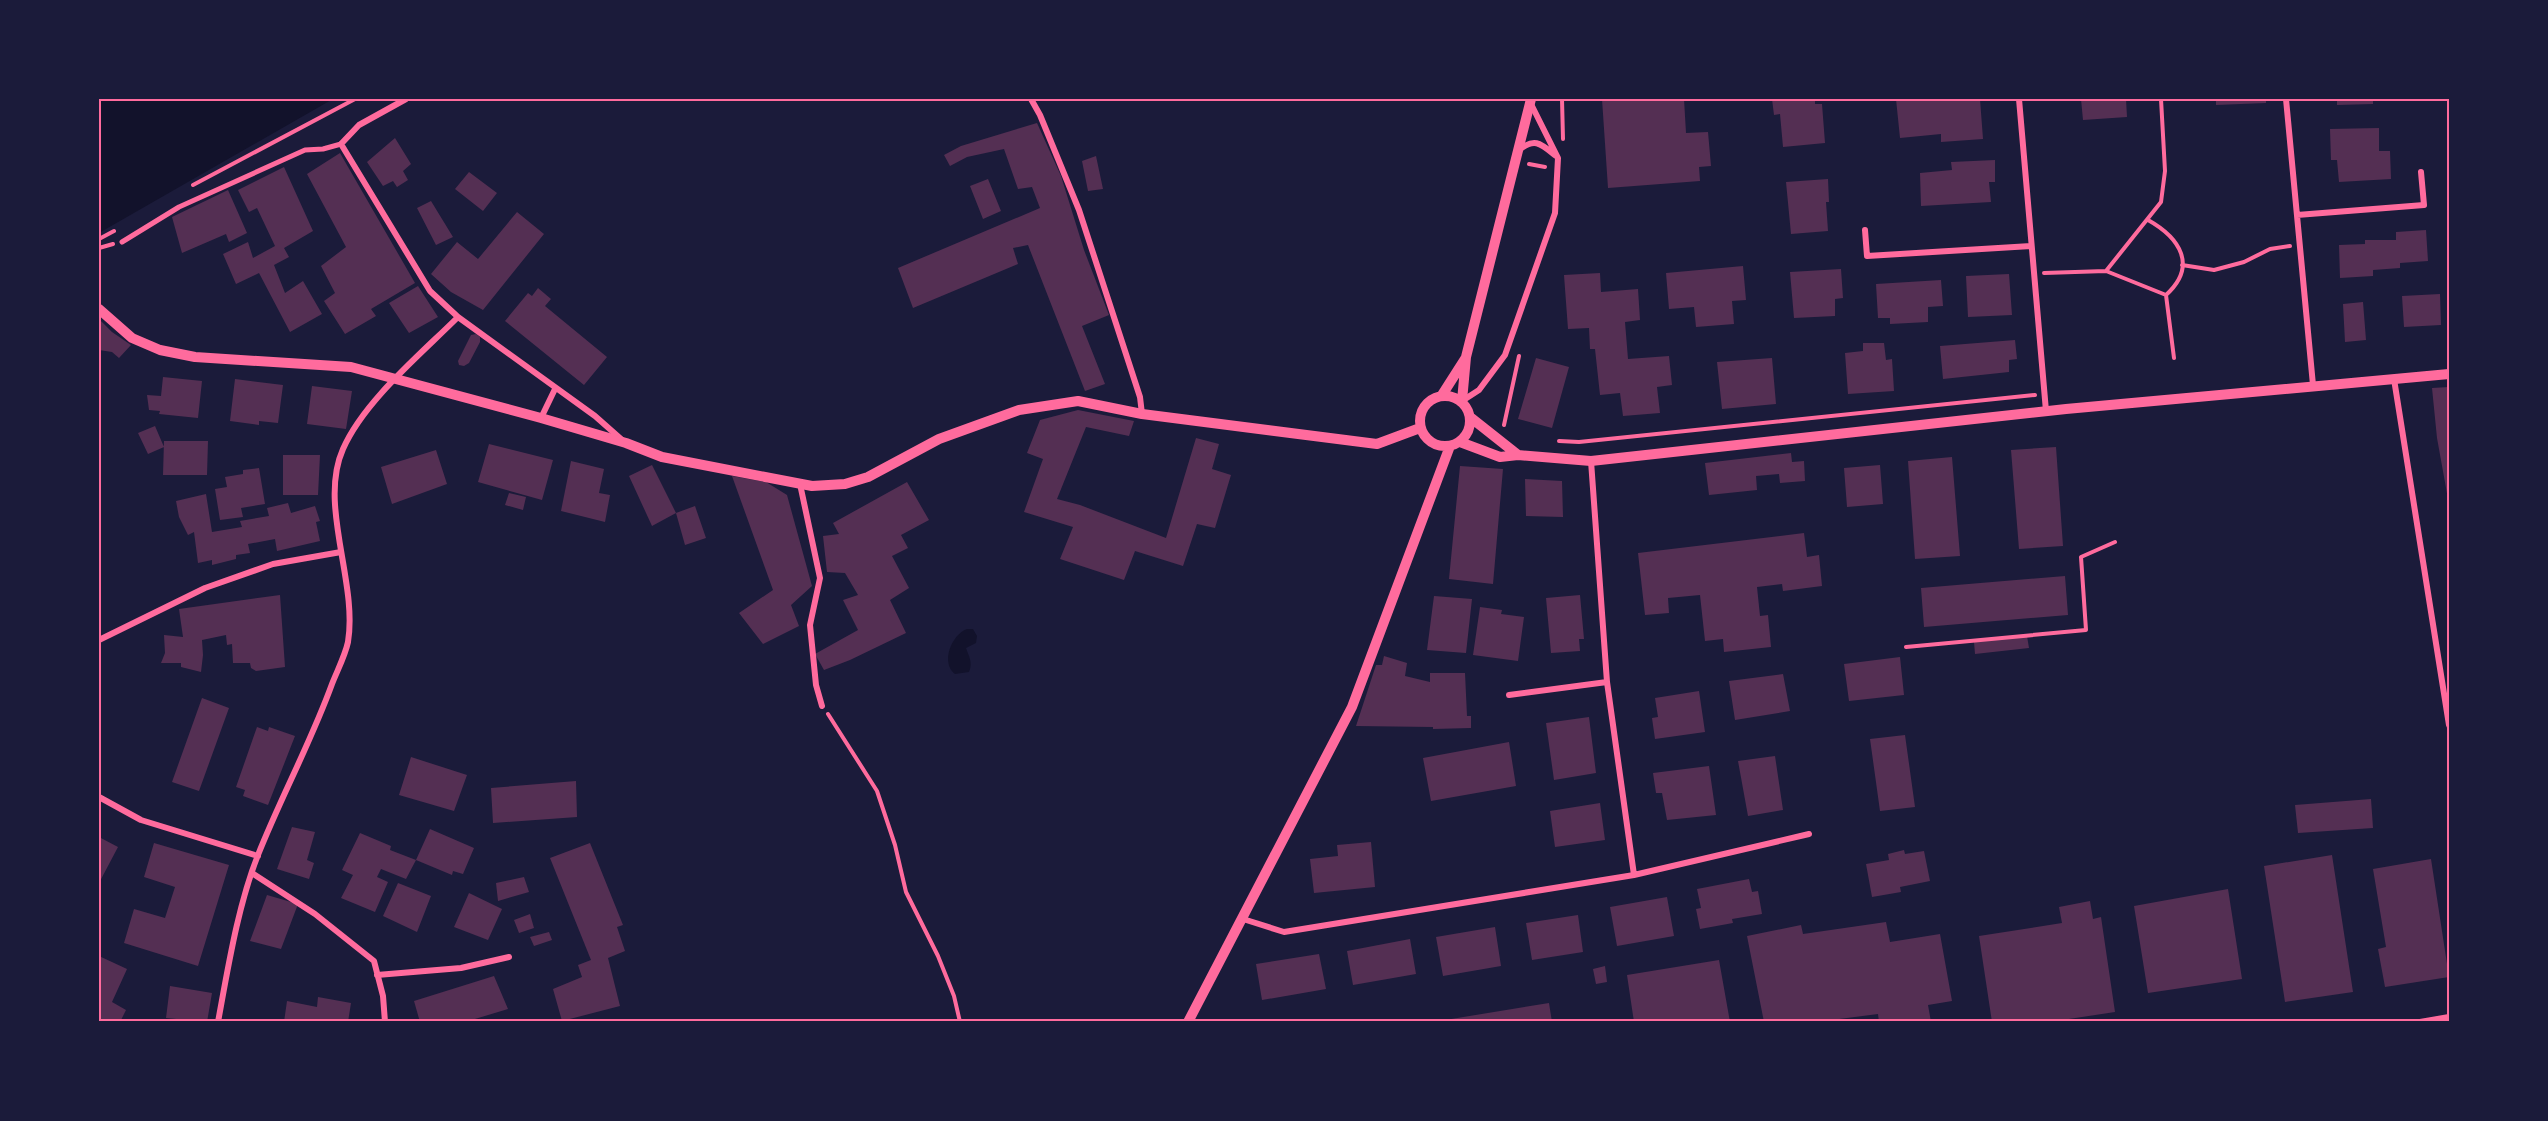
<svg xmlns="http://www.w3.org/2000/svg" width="2548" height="1121" font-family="Ubuntu,sans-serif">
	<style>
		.water { fill: #12122b }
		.building { fill: #542f53 }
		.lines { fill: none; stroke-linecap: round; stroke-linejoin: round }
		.path { stroke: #ff6b9d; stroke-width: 4 }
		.pedestrian { stroke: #ff6b9d; stroke-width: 5 }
		.minor { stroke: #ff6b9d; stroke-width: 6 }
		.tertiary { stroke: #ff6b9d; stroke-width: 10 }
		.neatline { fill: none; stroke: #ff6b9d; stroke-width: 2 }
	</style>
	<rect width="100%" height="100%" fill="#1b1b3a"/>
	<path class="water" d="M99 99H333L99 233Z
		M967 629H973L977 636 976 643 966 648C969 657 973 662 969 672L955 674C940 663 952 634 967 629Z"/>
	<path class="building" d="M1602 99H1684L1686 133 1708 132 1711 166 1699 167 1700 181 1608 188Z
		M1772 99H1815V104H1822L1825 143 1783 147 1780 114 1774 115Z
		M1896 99H1980L1983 139 1941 142V134L1900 138Z
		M2081 99H2126L2127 117 2083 120Z
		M2216 99H2266V103L2216 105Z
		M2337 99H2373V104L2337 105Z
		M1037 123 1061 176 1084 250 1109 315 1082 326 1105 384 1085 391 1028 245 1013 248 1018 264 913 308 898 268 1040 208 1032 187 1018 189 1004 149 967 157 950 166 944 155 961 146Z
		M2379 128V151H2390L2391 179 2339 182 2337 160H2331L2330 129Z
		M395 138 411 164 403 171 408 180 397 187 393 181 383 186 367 162Z
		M340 153 415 283 371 309 376 316 345 334 324 301 335 293 321 266 346 247 307 174Z
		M1096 156 1103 189 1088 191 1082 161Z
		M1995 160V182H1989L1991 202 1921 206 1920 173 1952 170 1951 162Z
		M284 167 313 231 284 248 289 257 274 265 285 293 303 281 322 314 290 332 259 273 236 284 223 254 248 242 253 258 275 246 257 208 249 212 238 190Z
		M469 172 497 193 483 211 455 189Z
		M988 179 1001 211 983 219 970 186Z
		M1828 179 1829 202H1826L1828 231 1791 234 1786 182Z
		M228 190 247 233 229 242 226 234 182 253 172 217Z
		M431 201 453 237 436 245 417 208Z
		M517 212 544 234 483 310 451 292 431 274 457 242 478 259Z
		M2426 230 2428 261 2400 263V268L2373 270V276L2340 278 2339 245 2365 244V240H2396V232Z
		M1743 266 1746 300 1732 301 1734 324 1696 327 1694 307 1669 309 1666 273Z
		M1841 269 1843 298 1835 299V316L1794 318 1790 272Z
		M1600 273 1601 292 1638 289 1640 320 1625 322 1628 359 1669 356 1672 385 1657 387 1660 413 1623 416 1620 393 1600 395 1595 349H1590L1589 328 1568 329 1564 275Z
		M2009 274 2012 315 1968 317 1966 276Z
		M1941 280 1943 306 1928 307V322L1890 324V318H1878L1876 284Z
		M418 286 438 317 409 333 389 303Z
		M538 288 551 299 545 306 607 357 584 385 505 321 528 293 532 296Z
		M2440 294 2441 325 2404 327 2402 296Z
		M2363 302 2366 340 2345 342 2343 304Z
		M99 319 112 332 131 345 119 358 112 352 99 350Z
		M476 334 480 337V342L469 363 464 366 459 365 458 361 471 335Z
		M2015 340 2017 359 2009 360V372L1943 379 1940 346Z
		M1863 343H1884L1886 360 1892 359 1894 391 1848 394 1845 353 1863 351Z
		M1536 358 1569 367 1552 428 1518 419Z
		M1772 358 1776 404 1722 409 1717 362Z
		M163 377 202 381 198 418 159 414 160 411 149 410 147 395 161 396Z
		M235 379 283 385 278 423 259 421V425L230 421Z
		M312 386 352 391 346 429 307 424Z
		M2449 387V499H2448L2437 438 2432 388Z
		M1078 410 1134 421 1129 436 1086 427 1057 499 1080 505 1166 538 1196 438 1219 444 1212 469 1231 475 1215 528 1197 524 1183 566 1135 551 1124 580 1060 559 1073 527 1024 512 1043 459 1027 453 1040 420Z
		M155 426 164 447 148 454 138 433Z
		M164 441H208L207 475H163Z
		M489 444 553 460 542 500 478 482Z
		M2056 447 2063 546 2019 549 2011 450Z
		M436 450 447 484 392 504 381 467Z
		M1791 453 1792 462 1804 461 1805 481 1780 483 1779 474 1756 476 1757 490 1709 495 1705 463Z
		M283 455H320L318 495H283Z
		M1952 457 1960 556 1915 559 1908 461Z
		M571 461 604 469 599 493 610 495 605 522 561 511Z
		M652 465 676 513 695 506 706 538 685 545 676 513 652 526 629 476Z
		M1880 465 1883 504 1847 507 1844 468Z
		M1460 466 1503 469 1493 584 1449 579Z
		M259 468 265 504 241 508 243 517 220 520 215 489 227 487 225 477 243 474V470Z
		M732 476 766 482 787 495 812 586 791 605 799 626 763 644 739 613 773 590Z
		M1525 479 1562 481 1563 517 1526 516Z
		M907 482 929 520 901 535 908 548 892 556 909 588 890 600 906 633 850 660 824 670 815 654 858 630 843 600 858 595 845 573 827 572 823 536 839 534 833 523Z
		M509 493 526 497 523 510 505 505Z
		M206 494 212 532 242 527 240 521 269 516 267 508 288 503 291 513 315 506 320 521 316 522 320 541 277 551 275 539 248 544 250 553 236 555V559L212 565V560L198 563 194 532 188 535 179 517 176 501Z
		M1804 533 1807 557 1819 555 1822 586 1783 591 1782 584 1757 587 1760 616 1768 615 1771 647 1724 652 1723 639 1705 641 1700 595 1668 598 1669 613 1645 615 1638 553Z
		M2065 576 2068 615 1924 627 1921 588Z
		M280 595 285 667 256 671 251 668 250 663H233L232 644 227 645 226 635 202 640 203 655 201 672 181 667V663H161L165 653 164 635 183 637 179 609Z
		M1580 595 1584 639H1579L1580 651 1551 653 1546 598Z
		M1434 596 1472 599 1466 653 1427 650Z
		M1480 607 1502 610 1501 614 1524 617 1518 661 1473 655Z
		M2027 636 2029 648 1975 654 1974 642Z
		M1384 656 1407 663 1405 676 1430 682V673H1465L1467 716H1471V728L1433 729V727L1356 726 1376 665H1382Z
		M1900 657 1904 695 1849 701 1844 664Z
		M1783 674 1790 711 1735 720 1729 681Z
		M1699 691 1705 732 1655 739 1652 718 1658 717 1655 698Z
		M202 698 229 708 199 791 172 782Z
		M1589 717 1596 773 1554 780 1546 723Z
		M257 727 268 731 269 727 295 736 268 805 243 796 245 790 236 787Z
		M1905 735 1915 807 1880 811 1870 739Z
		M1509 742 1516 786 1431 801 1423 758Z
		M1775 756 1783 810 1748 816 1738 761Z
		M411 757 467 775 454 811 399 795Z
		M1709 766 1716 815 1667 820 1662 793H1656L1653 773Z
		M576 781 577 817 493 823 491 788Z
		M2371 799 2373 828 2298 833 2295 805Z
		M1600 803 1605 840 1555 847 1550 811Z
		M292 827 315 832 307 860 314 863 309 879 277 869Z
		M430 829 474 848 463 874 453 871 452 875 416 860Z
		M360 833 391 846 390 850 416 860 406 879 381 869 377 877 388 882 375 912 341 898 353 875 342 870Z
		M99 837 118 847 99 883Z
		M1371 842 1375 887 1314 893 1310 859 1338 856 1337 845Z
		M154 843 229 865 198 966 124 943 134 909 165 918 175 887 144 877Z
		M590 843 623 925 617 927 625 951 608 958 620 1006 562 1021 553 989 582 977 578 965 591 960 550 858Z
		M1904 850 1905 854 1924 851 1930 881 1900 887 1901 892 1872 897 1866 864 1889 860 1888 854Z
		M2332 855 2353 992 2285 1002 2264 866Z
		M2431 859 2449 977 2385 987 2378 949 2386 947 2373 869Z
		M524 877 529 892 498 901 496 883Z
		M1749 879 1752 892 1758 891 1762 914 1732 919 1733 923 1700 929 1696 909 1701 908 1697 889Z
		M398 883 431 896 417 932 383 916Z
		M2228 889 2242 979 2148 993 2134 906Z
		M469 893 502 909 488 940 454 927Z
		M267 895 298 904 281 949 250 941Z
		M1667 897 1674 936 1617 946 1610 907Z
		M2090 901 2093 919 2101 917 2115 1012 2049 1022H1992L1979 936 2062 923 2059 907Z
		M530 914 534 928 519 933 514 920Z
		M1578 915 1583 952 1532 960 1526 923Z
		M1886 922 1890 942 1940 934 1952 1001 1928 1005 1931 1022H1879L1878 1014 1816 1022H1764L1747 936 1801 925 1803 934Z
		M1495 927 1501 966 1443 976 1436 937Z
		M549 932 552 940 534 946 530 937Z
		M1410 939 1416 974 1353 985 1347 951Z
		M1319 954 1326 989 1262 1000 1256 964Z
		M99 956 127 969 112 1002 126 1010 120 1022H99Z
		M1719 960 1730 1022H1634L1627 975Z
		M1605 966 1607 982 1596 984 1593 969Z
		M494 976 508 1009 465 1022H420L414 1001Z
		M170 986 212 993 207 1022 166 1018Z
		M318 997 351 1003 348 1022 317 1020 316 1022H284L287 1001 317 1007Z
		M1549 1003 1552 1022H1439V1021Z"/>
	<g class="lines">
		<path class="path" d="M1562 99 1563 139
			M2161 99 2165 171 2161 202 2106 271 2166 295 2174 358
			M1529 164 1545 167
			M193 185 355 99
			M2148 220C2180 238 2198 266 2166 295
			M99 239 114 231
			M99 248 113 244
			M2182 265 2214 270 2244 262 2270 249 2290 246
			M2044 273 2106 271
			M1504 425 1519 356
			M1559 441 1579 442 2035 395
			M1906 647 2086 630 2081 557 2115 542
			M828 714 877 791 895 845 906 892 938 956 954 996 960 1022"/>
		<path class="pedestrian" d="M122 242 179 207 305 150 323 149 341 144"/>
		<path class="minor" d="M406 99 359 125 341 144 430 291 458 317 595 416 621 439
			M1031 99 1040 115 1079 210 1140 397 1142 414
			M2019 99 2046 411
			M2286 99 2313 385
			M1519 150C1535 137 1541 144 1556 156
			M2297 215 2424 205 2421 172
			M1865 230 1867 256 2031 246
			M2394 379 2449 725
			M1462 401 1479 390 1505 355 1555 213 1558 158 1530 102
			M541 418 555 389
			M1591 461 1607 682 1634 875
			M800 484 820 578 810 625 816 685 822 706
			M99 640 205 588 273 564 341 552
			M1509 695 1607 682
			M99 797 141 820 258 856
			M252 873 315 914 374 961 383 996 385 1022
			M1243 919 1284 932 1634 875 1809 834
			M377 975 461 968 509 957
			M218 1022C228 968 238 905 258 855 281 797 311 742 332 684 337 671 345 656 348 642 358 582 318 505 343 449 364 401 421 354 458 317
			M2420 1022 2449 1017"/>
		<path class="tertiary" d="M99 309 132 338 160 350 195 357 351 367 541 418 626 443 662 457 812 486 845 484 868 477 939 439 1019 410 1078 401 1142 414 1377 444 1420 428
			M1442 395 1465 359
			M1420 421a25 25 0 1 1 50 0a25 25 0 1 1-50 0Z
			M1462 401 1466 357 1531 99
			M1470 417 1518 455
			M1460 442 1500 457 1518 455 1591 461 2066 409 2449 374
			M1188 1022 1352 707 1450 446"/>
	</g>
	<rect width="2548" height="1121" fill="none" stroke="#1b1b3a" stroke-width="201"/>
	<rect x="100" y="100" width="2348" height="920" class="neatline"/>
</svg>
